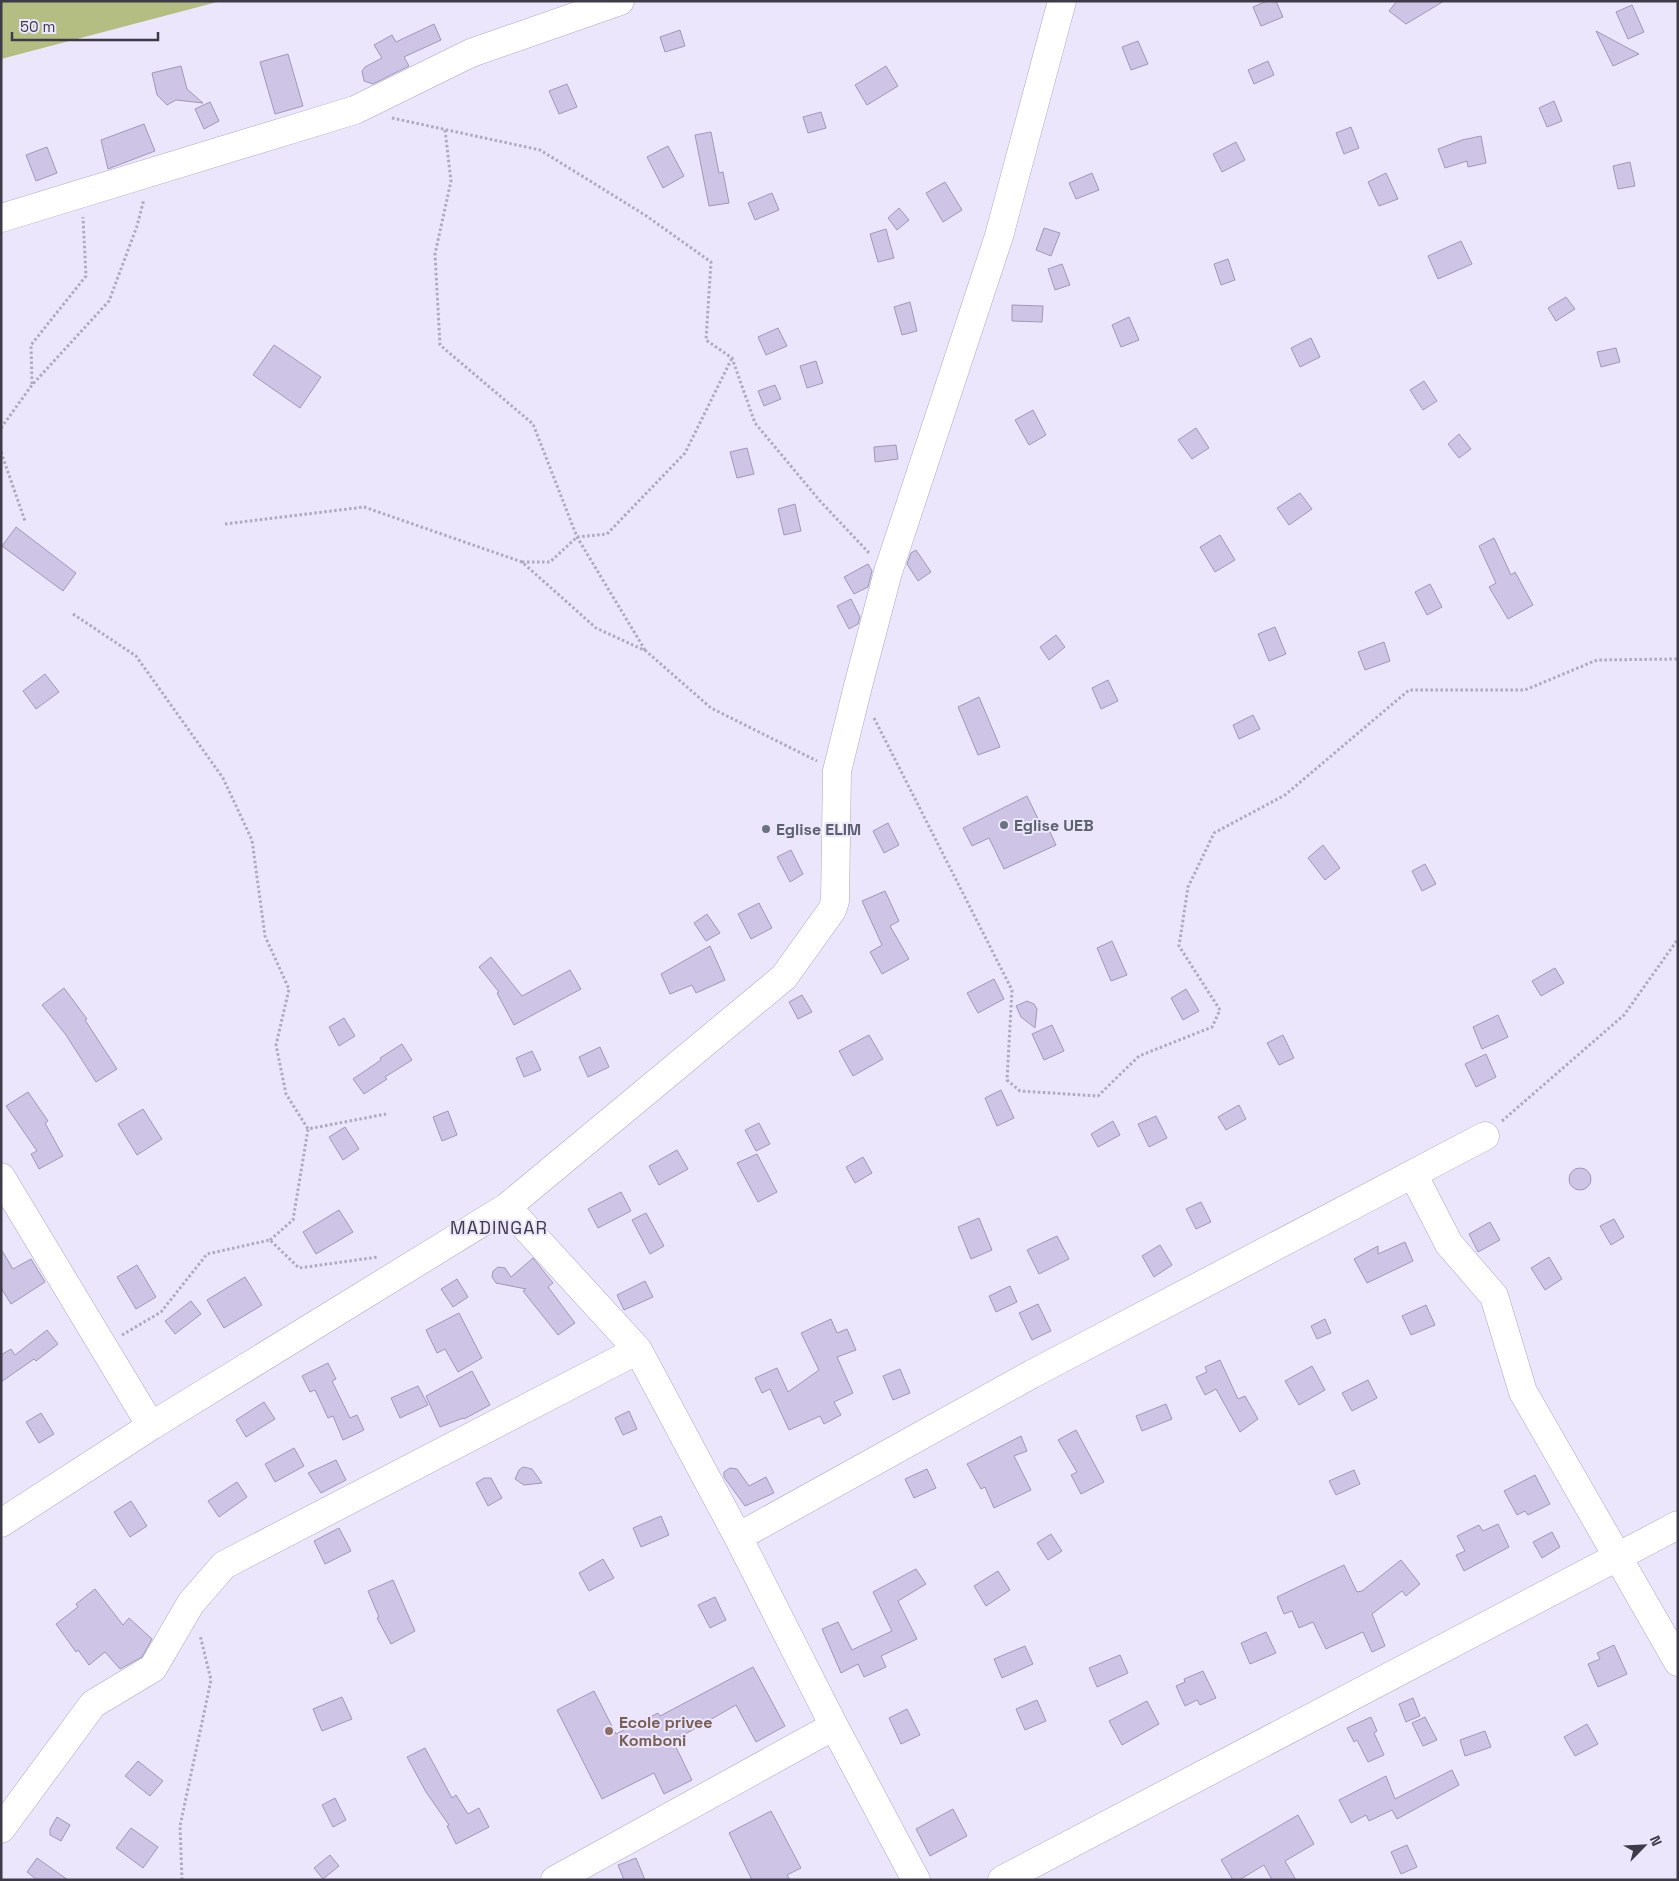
<svg xmlns="http://www.w3.org/2000/svg" width="1679" height="1881" font-family="'Space Grotesk',sans-serif">
	<style>
		.green { fill: #b4be83 }
		.building { fill: #cec4e6; stroke: #a197b8 }
		.lines { fill: none; stroke-linecap: round; stroke-linejoin: round }
		.minor-casing { stroke: #aea5c6; stroke-width: 29 }
		.path { stroke: #afaabd; stroke-width: 3; stroke-dasharray: 2.5 2.5; stroke-linecap: butt }
		.minor { stroke: #fff; stroke-width: 28 }
		.worship-dot { fill: #6b7280; stroke: #ece6fc; stroke-width: 2 }
		.education-dot { fill: #8d6e63; stroke: #ece6fc; stroke-width: 2 }
		.labels { text-anchor: middle; stroke-width: 4; stroke-linejoin: round; paint-order: stroke }
		.worship-label { font-size: 16px; font-weight: bold; fill: #5b616d; stroke: #ece6fc; text-anchor: start }
		.education-label { font-size: 16px; font-weight: bold; fill: #785e54; stroke: #ece6fc; text-anchor: start }
		.neighbourhood-label { font-size: 18px; letter-spacing: 1px; fill: #3e3a48; stroke: #ece6fc }
	</style>
	<rect width="100%" height="100%" fill="#ece6fc"/>
	<path class="green" d="M1 1H221L1 59Z"/>
	<path class="building" d="M1267 1H1276L1283 17 1261 26 1253 7Z
		M1397 1H1444L1406 24 1389 11Z
		M1632 5 1644 32 1628 39 1616 12Z
		M434 24 441 40 404 57 409 66 373 84 364 81 362 71 365 67 382 58 374 45 392 35 396 42Z
		M680 30 685 46 665 52 660 37Z
		M1596 31 1639 54 1613 66Z
		M1138 41 1148 64 1131 70 1122 47Z
		M288 54 303 106 275 114 260 62Z
		M1268 61 1274 75 1254 84 1248 70Z
		M181 66 187 89 203 103 176 100 167 105 157 95 152 73Z
		M886 66 898 86 867 105 855 85Z
		M567 84 577 107 559 114 549 91Z
		M1554 101 1562 121 1547 127 1539 108Z
		M210 102 219 121 204 129 195 109Z
		M821 112 826 128 808 133 803 117Z
		M144 124 155 151 108 169 101 140Z
		M1351 127 1359 148 1344 154 1336 133Z
		M711 132 719 173 723 172 729 203 709 206 695 135Z
		M1481 136 1486 163 1468 167 1467 161 1445 168 1438 149 1462 140Z
		M1236 142 1245 160 1222 172 1213 154Z
		M668 146 684 176 663 188 647 157Z
		M47 147 57 173 36 181 26 155Z
		M1630 162 1635 186 1618 189 1613 166Z
		M1092 173 1099 190 1076 199 1069 183Z
		M1386 173 1398 199 1379 206 1368 182Z
		M945 182 962 210 943 222 926 193Z
		M772 193 779 210 755 220 748 203Z
		M899 208 909 220 897 230 888 218Z
		M1044 228 1060 233 1051 256 1036 250Z
		M886 229 894 258 878 262 870 234Z
		M1461 241 1472 264 1438 279 1428 256Z
		M1228 259 1235 280 1221 285 1214 264Z
		M1062 264 1070 285 1055 290 1048 269Z
		M1566 297 1575 309 1556 321 1548 308Z
		M910 302 917 331 902 335 894 307Z
		M1012 305 1043 306 1042 322 1012 321Z
		M1129 317 1139 340 1121 347 1112 325Z
		M778 328 787 346 766 355 758 337Z
		M1311 338 1320 357 1300 367 1291 348Z
		M274 345 321 377 300 408 253 375Z
		M1616 348 1620 362 1601 367 1597 352Z
		M816 361 823 383 807 388 800 366Z
		M1424 381 1437 401 1423 410 1410 390Z
		M775 385 781 399 764 406 758 391Z
		M1033 410 1046 435 1029 445 1015 420Z
		M1196 428 1209 448 1192 459 1178 440Z
		M1459 434 1471 449 1459 458 1448 444Z
		M896 445 898 459 875 462 874 447Z
		M747 448 754 474 737 478 730 452Z
		M1300 493 1312 509 1289 525 1277 508Z
		M795 504 801 531 784 535 778 509Z
		M16 527 76 573 63 591 2 546Z
		M1220 535 1235 560 1215 572 1200 547Z
		M1494 538 1511 575 1515 572 1533 605 1508 619 1489 587 1496 583 1479 546Z
		M916 550 931 572 918 581 907 564 911 553Z
		M868 564 872 571 868 587 854 594 844 577Z
		M1430 584 1442 607 1427 615 1415 592Z
		M851 599 860 617 858 624 849 629 837 606Z
		M1275 627 1286 654 1269 661 1258 634Z
		M1056 635 1065 647 1049 660 1040 647Z
		M1384 642 1390 661 1365 670 1358 652Z
		M45 674 59 692 36 709 23 691Z
		M1108 680 1118 701 1101 709 1092 688Z
		M979 697 1000 747 978 755 958 707Z
		M1253 715 1260 729 1239 739 1233 725Z
		M1027 796 1040 823 1045 821 1056 845 1004 869 989 838 972 846 963 828Z
		M888 823 899 845 884 853 873 831Z
		M1323 845 1340 868 1325 880 1308 858Z
		M791 850 803 874 790 882 777 857Z
		M1425 864 1436 884 1422 891 1412 871Z
		M885 891 899 921 890 926 909 959 882 974 870 952 882 945 862 901Z
		M759 903 772 928 751 939 738 914Z
		M707 914 720 933 706 941 694 923Z
		M1112 941 1127 975 1111 981 1097 948Z
		M710 946 725 980 696 993 692 985 670 994 661 974Z
		M491 957 522 996 570 970 581 989 514 1025 497 993 499 992 479 967Z
		M1555 968 1564 983 1541 996 1532 981Z
		M994 979 1004 999 978 1013 967 993Z
		M64 988 87 1019 85 1020 117 1069 96 1082 66 1035 42 1005Z
		M1186 989 1199 1011 1183 1020 1171 998Z
		M802 995 812 1012 798 1019 789 1002Z
		M1027 1001 1034 1004 1037 1009 1035 1028 1021 1017 1016 1006Z
		M1498 1015 1508 1037 1482 1049 1473 1027Z
		M344 1018 355 1036 339 1046 329 1027Z
		M1052 1025 1064 1051 1044 1060 1032 1034Z
		M869 1035 883 1059 853 1076 839 1051Z
		M1283 1035 1294 1058 1279 1065 1267 1043Z
		M402 1044 412 1060 385 1077 387 1079 364 1094 353 1079 381 1060 380 1058Z
		M600 1047 609 1067 588 1077 579 1057Z
		M532 1051 541 1070 524 1077 516 1058Z
		M1486 1054 1496 1077 1476 1087 1465 1064Z
		M1001 1090 1014 1118 997 1126 985 1098Z
		M28 1092 48 1121 45 1123 63 1156 39 1169 31 1154 37 1151 6 1106Z
		M1239 1105 1246 1119 1226 1130 1218 1117Z
		M143 1109 162 1139 137 1155 118 1124Z
		M448 1111 457 1135 442 1141 433 1117Z
		M1156 1116 1167 1138 1149 1147 1138 1124Z
		M1113 1121 1120 1135 1098 1147 1091 1134Z
		M759 1123 770 1144 756 1151 745 1130Z
		M345 1127 359 1149 343 1160 329 1137Z
		M677 1150 688 1169 659 1185 649 1166Z
		M757 1154 777 1192 758 1202 737 1163Z
		M863 1157 872 1173 855 1183 846 1167Z
		M1569 1179a11 11 0 1 1 22 0a11 11 0 1 1-22 0Z
		M621 1192 631 1211 598 1228 588 1209Z
		M1201 1202 1211 1222 1196 1229 1186 1209Z
		M339 1210 353 1232 316 1254 303 1232Z
		M646 1213 664 1246 650 1254 632 1220Z
		M979 1218 992 1250 971 1259 958 1227Z
		M1614 1219 1624 1237 1611 1245 1600 1226Z
		M1490 1222 1500 1240 1478 1252 1469 1234Z
		M1057 1236 1069 1259 1039 1274 1027 1250Z
		M1405 1242 1413 1261 1367 1283 1354 1259 1378 1246V1254Z
		M1160 1245 1172 1265 1154 1277 1142 1256Z
		M1 1249 13 1269 31 1259 45 1282 11 1304 1 1288Z
		M1549 1257 1562 1279 1545 1290 1531 1268Z
		M533 1258 553 1283 548 1287 575 1323 558 1335 523 1291 526 1289 496 1283 492 1277 493 1271 498 1267 505 1268 511 1277Z
		M137 1265 156 1297 136 1309 117 1277Z
		M245 1277 262 1305 224 1328 207 1300Z
		M457 1279 468 1297 453 1307 441 1289Z
		M645 1281 653 1297 624 1310 617 1295Z
		M1010 1286 1017 1302 996 1312 989 1296Z
		M191 1301 201 1314 175 1334 165 1321Z
		M1038 1304 1051 1331 1032 1340 1019 1313Z
		M1426 1305 1435 1325 1411 1335 1402 1316Z
		M459 1313 482 1358 458 1372 445 1349 437 1353 426 1330Z
		M831 1319 837 1333 847 1329 856 1350 837 1357 853 1393 834 1402 841 1415 824 1424 820 1416 789 1430 770 1389 762 1393 755 1378 777 1368 788 1392 819 1370 801 1333Z
		M1325 1319 1331 1333 1317 1339 1311 1326Z
		M47 1330 58 1344 36 1361 34 1359 1 1382V1355L11 1349 15 1355Z
		M1220 1360 1238 1399 1245 1396 1258 1419 1240 1432 1216 1389 1205 1395 1196 1377 1207 1372 1205 1367Z
		M328 1363 336 1379 332 1381 350 1418 357 1415 364 1430 343 1440 333 1416 328 1418 315 1390 310 1392 302 1376Z
		M1312 1366 1325 1390 1299 1405 1285 1381Z
		M900 1369 910 1393 893 1400 883 1376Z
		M472 1371 490 1405 464 1419 463 1418 440 1427 426 1396Z
		M1368 1380 1377 1398 1352 1411 1342 1393Z
		M418 1386 428 1405 400 1418 391 1398Z
		M264 1402 275 1419 246 1437 236 1420Z
		M1166 1404 1172 1419 1142 1431 1136 1416Z
		M629 1411 637 1429 623 1435 615 1418Z
		M41 1413 54 1434 39 1443 26 1422Z
		M1076 1430 1104 1482 1081 1494 1071 1475 1077 1472 1058 1440Z
		M1021 1436 1027 1451 1014 1456 1031 1490 994 1508 985 1487 981 1489 967 1464Z
		M294 1448 304 1466 275 1482 265 1464Z
		M336 1460 346 1480 321 1493 308 1473Z
		M523 1467 532 1469 542 1483 524 1485 515 1479 519 1470Z
		M730 1468 737 1469 749 1486 766 1477 774 1493 745 1506 724 1477V1472Z
		M927 1469 936 1488 914 1498 905 1479Z
		M1354 1470 1360 1484 1336 1495 1329 1481Z
		M1535 1475 1550 1504 1528 1515 1525 1511 1517 1515 1504 1491Z
		M484 1478H491L502 1498 488 1506 476 1483Z
		M237 1482 247 1497 219 1517 208 1501Z
		M131 1501 147 1526 130 1537 114 1512Z
		M661 1516 669 1535 641 1547 633 1528Z
		M1498 1524 1509 1547 1464 1571 1456 1555 1465 1551 1457 1536 1479 1525 1483 1531Z
		M339 1528 351 1551 325 1564 314 1541Z
		M1552 1532 1560 1547 1542 1558 1533 1542Z
		M1051 1534 1062 1551 1048 1560 1037 1543Z
		M603 1559 614 1578 589 1591 579 1573Z
		M1401 1560 1420 1584 1406 1596 1402 1591 1372 1614 1385 1646 1372 1652 1363 1632 1326 1649 1313 1622 1299 1628 1292 1611 1284 1614 1277 1597 1344 1565 1357 1592 1362 1591Z
		M916 1569 926 1584 898 1601 917 1639 881 1656 886 1667 864 1677 858 1664 841 1673 822 1629 838 1622 852 1650 892 1631 873 1592Z
		M998 1571 1010 1590 986 1606 974 1586Z
		M393 1580 415 1631 391 1644 377 1618 379 1617 368 1591Z
		M95 1589 123 1625 129 1618 152 1639 142 1657 120 1669 105 1652 89 1665 78 1650 76 1652 56 1624 78 1607 76 1604Z
		M715 1597 726 1620 710 1628 698 1605Z
		M1266 1632 1276 1653 1250 1664 1241 1643Z
		M1614 1645 1627 1674 1598 1687 1588 1664 1600 1659 1597 1653Z
		M1025 1646 1033 1664 1002 1678 994 1659Z
		M1120 1655 1128 1673 1097 1687 1089 1668Z
		M753 1667 785 1726 756 1742 736 1705 673 1741 692 1780 664 1794 654 1773 602 1799 557 1710 594 1691 616 1734 658 1713 660 1716Z
		M1203 1671 1216 1698 1200 1705 1197 1700 1185 1706 1176 1686 1185 1682 1184 1679Z
		M342 1697 352 1719 322 1731 313 1709Z
		M1413 1698 1420 1716 1406 1722 1399 1704Z
		M1037 1700 1046 1721 1025 1730 1016 1709Z
		M1147 1701 1159 1724 1122 1745 1109 1721Z
		M907 1709 920 1735 901 1744 889 1718Z
		M1371 1717 1377 1731 1374 1733 1384 1755 1368 1762 1357 1740 1354 1742 1347 1728Z
		M1425 1717 1437 1740 1423 1746 1412 1723Z
		M1587 1724 1598 1744 1575 1756 1564 1737Z
		M1485 1731 1491 1747 1465 1756 1460 1740Z
		M425 1748 452 1798 456 1795 468 1814 479 1808 489 1827 456 1844 447 1826 449 1825 426 1792 407 1757Z
		M138 1761 163 1781 150 1796 125 1776Z
		M1452 1770 1459 1785 1397 1819 1392 1810 1369 1821 1366 1815 1351 1823 1339 1800 1386 1776 1395 1799Z
		M335 1798 346 1820 333 1827 322 1805Z
		M953 1809 967 1836 930 1856 916 1829Z
		M771 1811 801 1868 787 1875 790 1880H752L729 1833Z
		M1298 1815 1314 1844 1285 1861 1296 1880H1272L1264 1865 1239 1880H1233L1221 1860Z
		M57 1817 70 1825 61 1841 50 1835V1829Z
		M131 1828 158 1847 143 1868 116 1848Z
		M1407 1845 1417 1867 1401 1874 1391 1852Z
		M330 1855 339 1866 323 1879 314 1868Z
		M37 1858 68 1880H37L27 1872Z
		M636 1858 645 1880H624L618 1865Z"/>
	<g class="lines">
		<defs>
			<path id="minor" d="M1 218 355 110 471 53 620 1
				M1413 1174 1449 1244 1494 1296 1523 1392 1678 1662
				M1 1177 151 1426
				M507 1207 638 1350 738 1537 834 1726 916 1880
				M1 1523 151 1426 507 1207 784 977 832 910 835 901 837 771 858 686 888 572 999 236 1062 1
				M738 1537 1032 1374 1485 1136
				M1 1829 93 1704 153 1668 191 1603 224 1565 638 1350
				M555 1880 834 1726
				M1002 1880 1678 1525"/>
		</defs>
		<use href="#minor" class="minor-casing"/>
		<path class="path" d="M392 118 540 150 645 215 711 262 706 340 732 358 755 423 820 501 870 554
			M445 130 451 181 435 254 440 345 533 424 577 537 645 650
			M32 384 31 345 86 276 83 217
			M1 428 32 385 109 301 137 226 144 199
			M1 452 25 521
			M225 524 364 507 522 562 596 628 646 651 711 708 817 761
			M522 562H550L577 537 607 534 685 453 732 358
			M73 614 136 656 223 778 252 840 265 936 289 989 276 1045 286 1094 308 1129
			M874 718 1012 990 1007 1080 1020 1091 1098 1096 1139 1056 1212 1027 1220 1010 1179 946 1188 887 1214 833 1285 795 1409 690H1525L1597 660 1678 659
			M1502 1121 1624 1015 1678 939
			M270 1240 293 1220 308 1129 386 1114
			M122 1335 161 1312 207 1254 270 1240 299 1268 378 1257
			M182 1880 180 1826 211 1680 200 1635"/>
		<use href="#minor" class="minor"/>
	</g>
	<g class="worship-dot">
		<circle cx="1004" cy="825" r="5"/>
		<circle cx="766" cy="829" r="5"/>
	</g>
	<circle class="education-dot" cx="609" cy="1731" r="5"/>
	<g class="labels">
		<g class="worship-label">
			<text x="1014" y="831">Eglise UEB</text>
			<text x="776" y="835">Eglise ELIM</text>
		</g>
		<g class="education-label">
			<text x="619" y="1728">Ecole privee<tspan x="619" dy="18">Komboni</tspan></text>
		</g>
		<g class="neighbourhood-label">
			<text x="499" y="1234">MADINGAR</text>
		</g>
	</g>
	<rect width="1679" height="1881" fill="none" stroke="#3e3a48" stroke-width="5"/>
	<g transform="translate(1644 1846) rotate(66)" stroke="#ece6fc" stroke-width="4" paint-order="stroke">
	<path d="M0-4L9 19L0 12L-9 19Z" fill="#3e3a48"/>
	<text y="-8" font-size="14" font-weight="bold" text-anchor="middle" fill="#3e3a48">N</text>
	</g>
	<path d="M12 32v8h146v-8" fill="none" stroke="#3e3a48" stroke-width="2.5"/>
	<text x="20" y="32" font-size="15" fill="#3e3a48" stroke="#ece6fc" stroke-width="4" paint-order="stroke">50 m</text>
</svg>
